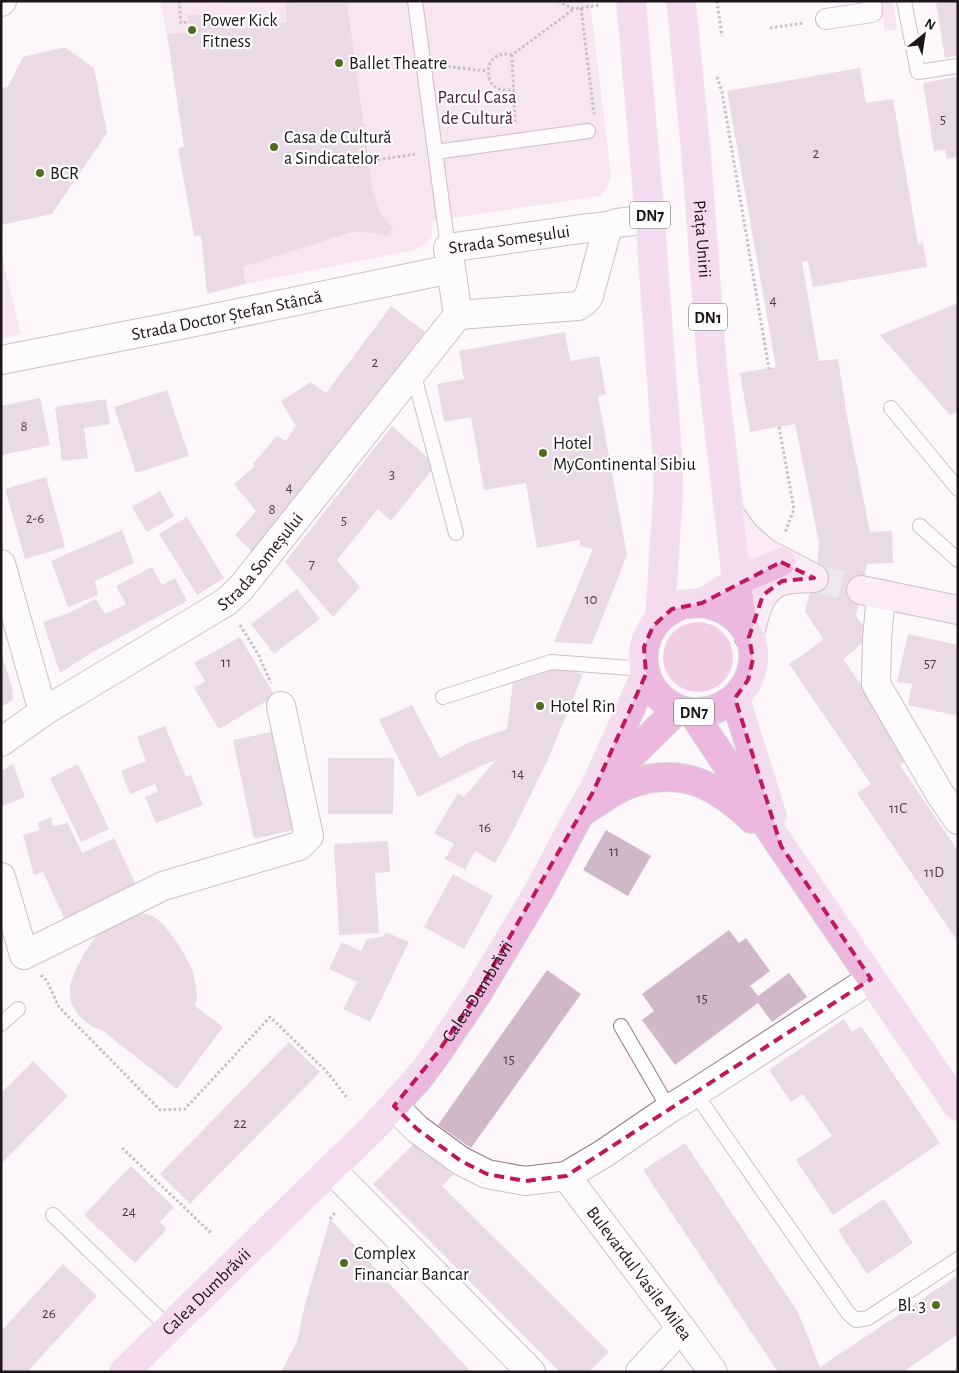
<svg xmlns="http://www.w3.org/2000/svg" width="959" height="1373" font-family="'Alegreya Sans',sans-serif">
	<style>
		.green { fill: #f0cfe6 }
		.building { fill: #d0b7c9 }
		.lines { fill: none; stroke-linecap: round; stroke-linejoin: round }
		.secondary-tunnel { stroke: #dbd5d9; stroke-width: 28; stroke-dasharray: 28 14; stroke-linecap: butt }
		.service-casing { stroke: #91798a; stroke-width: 16 }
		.pedestrian-casing { stroke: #91798a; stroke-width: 22 }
		.minor-casing { stroke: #91798a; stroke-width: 30 }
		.tertiary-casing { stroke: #91798a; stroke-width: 30 }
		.secondary-casing { stroke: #91798a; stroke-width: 30 }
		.primary-casing { stroke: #d6d5d6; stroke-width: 30 }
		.path { stroke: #837c81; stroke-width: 3; stroke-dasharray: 2.5 2.5; stroke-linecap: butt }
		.service { stroke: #fff; stroke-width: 14 }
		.pedestrian { stroke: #fff; stroke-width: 20 }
		.minor { stroke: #fff; stroke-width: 28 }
		.tertiary { stroke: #fff; stroke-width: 28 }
		.secondary { stroke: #f5dcef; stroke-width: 28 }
		.primary { stroke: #ecb8df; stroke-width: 28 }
		.marked { fill: none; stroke: #c2185b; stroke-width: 4; stroke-dasharray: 10 6; stroke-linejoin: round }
		.poi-dot { fill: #516c1e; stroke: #fff; stroke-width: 2 }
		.labels { text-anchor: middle; stroke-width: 4.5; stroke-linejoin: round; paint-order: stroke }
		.number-label { font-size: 15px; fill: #4a3e46 }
		.shield { fill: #fff; stroke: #615b5f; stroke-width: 1 }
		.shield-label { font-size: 16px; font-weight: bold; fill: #1d151b }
		.poi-label { font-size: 18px; fill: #1d151b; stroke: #fff; text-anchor: start }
		.park-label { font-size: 18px; fill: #4c1741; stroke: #fff }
		.street-label { font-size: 18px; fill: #1d151b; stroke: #fff }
	</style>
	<rect width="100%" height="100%" fill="#fdf7fb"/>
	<path class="green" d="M160 1H295L285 3 287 22 224 29 222 19 209 14 187 15 188 32 167 34Z
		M347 1H590L611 175 607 188 600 196 433 221 432 237 424 245 413 250 246 284 243 267 352 232 374 233 386 236 392 229 379 210 372 186Z
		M880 1H893L897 30 885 31Z
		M1 258H2L21 334 1 339Z
		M663 657a35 35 0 1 1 70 0a35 35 0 1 1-70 0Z"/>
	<path class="building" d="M295 1H347L372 186 379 210 393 229 386 236 374 233 352 232 243 267 246 284 207 294 201 236H194L178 149 184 146 167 34 188 32 187 15 209 14 216 15 222 19 224 29 287 22 285 3Z
		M949 1H958V55L945 58 936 3Z
		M65 47 94 68 107 133 52 214 1 225V88L8 87 23 57Z
		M860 68 866 103 893 99 918 244 923 243 927 267 813 287 808 261 802 262 819 361 838 359 847 416 870 532 892 531 893 563 867 564 861 590 856 616 871 636 843 659 911 757 900 765 958 851V942L857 793 871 784 789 664 804 654 823 639 805 611 817 564 819 543 795 424 750 432 740 373 776 367 727 91Z
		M956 77 958 88V157L947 159 945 150 934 151 923 83Z
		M958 303V412L950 415 880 335Z
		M391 306 425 332 360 418 253 553 235 535 256 511 234 484 255 466 253 464 277 436 286 441 296 426 281 401 311 382 326 393Z
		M565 332 570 361 599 356 606 394 598 396 627 555 592 644 554 642 593 549 580 546V540L537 548 526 483 484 490 471 417 444 422 437 384 464 379 459 351Z
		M167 390 189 456 136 473 114 407Z
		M40 398 50 445 2 455 1 406Z
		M106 399 110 424 84 428 88 458 62 461 55 407Z
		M392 426 436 465 391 521 378 509 337 560 360 587 333 617 285 562Z
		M46 477 65 547 25 559 5 489Z
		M160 491 174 516 147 532 132 507Z
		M187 517 224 578 197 595 159 534Z
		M122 530 134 563 95 581 98 595 68 607 51 561Z
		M152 567 162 585 175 578 187 601 91 653 60 673 43 622 69 613 96 599 105 614 126 604 116 586Z
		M297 589 320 619 274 654 251 624Z
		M908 634 958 645V716L908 705 912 684 897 682Z
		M240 637 275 696 219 729 194 688 205 681 194 663Z
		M2 656 12 687 13 700 1 707Z
		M557 668 583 674 550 755 514 829 495 863 475 851 465 870 445 859 454 844 434 833 458 793 464 797 496 760 485 764 418 797 379 720 412 705 440 758 470 742 507 729 513 682Z
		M165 726 186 777 191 775 203 805 156 823 145 797 158 791 155 784 130 794 121 771 146 761 137 737Z
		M276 731 297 829 254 839 233 740Z
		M328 758H394L393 814H328Z
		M13 764 25 797 1 807V771Z
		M78 764 109 829 81 842 50 778Z
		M51 817 53 826 68 823 82 853 114 838 138 889 66 922 43 872 34 875 23 835 40 830 38 823Z
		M606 830 651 856 628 896 583 870Z
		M388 841 390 872 375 873 379 933 339 935 334 844Z
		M453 874 493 896 464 949 424 927Z
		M126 913H142L153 916 164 925 180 947 193 971 196 987 197 999 195 1006 223 1027 177 1089 103 1031 91 1026 79 1016 71 1003 70 985 75 971 84 954 97 935 110 922Z
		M729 930 739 943 746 938 770 971 750 986 758 996 789 973 807 997 772 1022 758 1003 675 1065 642 1020 654 1011 642 994Z
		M386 932 409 942 370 1022 343 1009 357 982 329 969 342 942 361 951 367 939 382 937Z
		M547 970 581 994 471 1148 438 1125Z
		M844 1019 852 1032 861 1026 940 1143 833 1215 796 1160 832 1136 803 1094 791 1102 769 1070Z
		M289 1042 320 1072 190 1204 160 1174Z
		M33 1061 68 1096 1 1164V1093Z
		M418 1140 453 1175 442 1186 609 1352 589 1372H560L373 1184Z
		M685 1143 798 1312 820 1367 958 1275V1334L903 1372H778L643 1170Z
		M131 1166 174 1207 160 1222 167 1229 135 1263 84 1215Z
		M884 1199 913 1243 867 1274 838 1230Z
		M330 1219 471 1372H281L297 1342 304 1308Z
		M63 1264 97 1296 27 1372H1V1331Z"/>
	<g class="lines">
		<path class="secondary-tunnel" d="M814 578 861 590"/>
		<defs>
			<path id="service" d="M415 1 448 248
				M904 1 918 72 958 66
				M435 152 588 131
				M413 372 456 533
				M891 408 958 489
				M920 526 958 560
				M443 697 551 662 644 669
				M1 1024 18 1009
				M621 1026 669 1109
				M695 1093 848 1313 856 1320 868 1318 958 1259
				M53 1215 168 1327"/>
			<path id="pedestrian" d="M826 19 872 12 871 1"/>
			<g id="minor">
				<path d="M458 315 578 306 585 301 589 296 608 226"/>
				<path id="s1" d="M1 360 185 324 451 269"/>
				<path d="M1 564 43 712"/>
				<path d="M881 594 877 639 876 684 940 794 958 820"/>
				<path id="s2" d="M1 742 43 712 226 602 241 588 458 315 448 248 581 229 608 226 617 223 650 219"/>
				<path d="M1 877 24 955 163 886 299 846 309 836 281 706"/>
				<path d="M394 1106 417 1129 461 1161 487 1174 525 1181 566 1176 603 1154 669 1109 695 1093 871 979"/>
				<path d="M331 1169 531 1372"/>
				<path id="s3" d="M566 1176 681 1328 713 1372"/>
				<path d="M640 1372 681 1328"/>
			</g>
			<path id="tertiary" d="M1 2 2 1"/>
			<path id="secondary" d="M729 513 745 535 764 552 814 578
				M861 590 958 610
				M749 637C755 616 758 588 782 581 792 578 803 579 814 578"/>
			<g id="primary">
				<path d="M631 1 650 219 668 466V494L660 618"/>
				<path id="s4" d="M681 1 696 152 712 367 742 625"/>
				<path d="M702 603C713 605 722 607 731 614 774 644 751 710 698 712 686 713 673 708 663 700 634 675 638 630 671 610 676 607 683 604 689 604 694 603 699 604 704 602 715 597 725 588 736 582 751 575 766 569 781 562"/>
				<path d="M735 698 772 816"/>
				<path d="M692 712 781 846 958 1106"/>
				<path d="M603 783 678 709"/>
				<path d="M584 811C598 802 612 791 627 785 679 765 715 784 752 819"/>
				<path id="s5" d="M124 1372 374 1127 418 1079 438 1052 477 994 540 889 579 815 593 792 646 674"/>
			</g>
		</defs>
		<use href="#service" class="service-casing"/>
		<use href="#pedestrian" class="pedestrian-casing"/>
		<use href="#minor" class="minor-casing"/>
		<use href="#tertiary" class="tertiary-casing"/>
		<use href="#secondary" class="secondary-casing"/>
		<use href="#primary" class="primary-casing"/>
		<path class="path" d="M179 1 181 23 187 22
			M558 1 574 9 600 5
			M717 1 722 36
			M581 8 594 114
			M770 28 804 23
			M512 55C481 46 479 98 514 89
			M443 66 487 71
			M717 77 722 92 769 369
			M515 122 512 55 574 9
			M368 161 417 154
			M779 427 794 509 785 533
			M240 625 258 654 271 683
			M41 975 47 981 59 1007 160 1110 185 1109 270 1017 327 1072 348 1099
			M122 1148 211 1233
			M330 1219 336 1211"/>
		<use href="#service" class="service"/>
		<use href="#pedestrian" class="pedestrian"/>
		<use href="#minor" class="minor"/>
		<use href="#tertiary" class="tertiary"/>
		<use href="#secondary" class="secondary"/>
		<use href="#primary" class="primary"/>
	</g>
	<path d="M0 0H959V1373H0ZM781 562 814 578 782 581 763 595 749 637 753 659 748 680 735 698 781 846 871 979 566 1176 525 1181 487 1174 461 1161 417 1129 394 1106 438 1052 477 994 593 792 646 674 644 647 653 626 672 609 702 603Z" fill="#fdf7fb" fill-opacity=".55" fill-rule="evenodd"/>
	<path class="marked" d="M781 562 814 578 782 581 763 595 749 637 753 659 748 680 735 698 781 846 871 979 566 1176 525 1181 487 1174 461 1161 417 1129 394 1106 438 1052 477 994 593 792 646 674 644 647 653 626 672 609 702 603Z"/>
	<g class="poi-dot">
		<circle cx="192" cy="30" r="5"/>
		<circle cx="339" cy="63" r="5"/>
		<circle cx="274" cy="147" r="5"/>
		<circle cx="40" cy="173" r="5"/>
		<circle cx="543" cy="453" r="5"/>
		<circle cx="540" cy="706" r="5"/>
		<circle cx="344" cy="1263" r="5"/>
		<circle cx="936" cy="1305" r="5"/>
	</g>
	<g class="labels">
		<g class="number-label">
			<text x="943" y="124">5</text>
			<text x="816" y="158">2</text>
			<text x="773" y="305">4</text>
			<text x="375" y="367">2</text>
			<text x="24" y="431">8</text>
			<text x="392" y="479">3</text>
			<text x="289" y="492">4</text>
			<text x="272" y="514">8</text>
			<text x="35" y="523">2-6</text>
			<text x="344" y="525">5</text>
			<text x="312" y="569">7</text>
			<text x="591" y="604">10</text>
			<text x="226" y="667">11</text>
			<text x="930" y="668">57</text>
			<text x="518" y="778">14</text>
			<text x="898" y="813">11C</text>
			<text x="485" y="832">16</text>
			<text x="614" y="856">11</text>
			<text x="934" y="877">11D</text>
			<text x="702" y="1003">15</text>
			<text x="509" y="1064">15</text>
			<text x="240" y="1128">22</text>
			<text x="129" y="1216">24</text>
			<text x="49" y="1318">26</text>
		</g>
		<g class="shield">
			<rect x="630" y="201.5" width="40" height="27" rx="4"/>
			<rect x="689" y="303.5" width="38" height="27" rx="4"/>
			<rect x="674" y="698.5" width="40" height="27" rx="4"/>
		</g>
		<g class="shield-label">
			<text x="650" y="221">DN7</text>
			<text x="708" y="323">DN1</text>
			<text x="694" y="718">DN7</text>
		</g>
		<g class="poi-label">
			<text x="202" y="26">Power Kick<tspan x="202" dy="21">Fitness</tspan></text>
			<text x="349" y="69">Ballet Theatre</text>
			<text x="284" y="143">Casa de Cultură<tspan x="284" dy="21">a Sindicatelor</tspan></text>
			<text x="50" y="179">BCR</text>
			<text x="553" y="449">Hotel<tspan x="553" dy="21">MyContinental Sibiu</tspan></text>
			<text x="550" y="712">Hotel Rin</text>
			<text x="354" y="1259">Complex<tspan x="354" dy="21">Financiar Bancar</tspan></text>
			<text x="926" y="1311" text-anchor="end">Bl. 3</text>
		</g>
		<g class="park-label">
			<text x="477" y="103">Parcul Casa<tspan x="477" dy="21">de Cultură</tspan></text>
		</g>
		<g class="street-label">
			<text dy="6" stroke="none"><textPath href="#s4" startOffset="239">Piața Unirii</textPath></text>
			<text dy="6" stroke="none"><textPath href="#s2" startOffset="764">Strada Someșului</textPath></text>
			<text dy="6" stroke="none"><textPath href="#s1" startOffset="230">Strada Doctor Ștefan Stâncă</textPath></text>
			<text dy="6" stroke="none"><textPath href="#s2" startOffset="318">Strada Someșului</textPath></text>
			<text dy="6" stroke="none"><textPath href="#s5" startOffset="521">Calea Dumbrăvii</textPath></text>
			<text dy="6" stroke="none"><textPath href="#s3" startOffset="122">Bulevardul Vasile Milea</textPath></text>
			<text dy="6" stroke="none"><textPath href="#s5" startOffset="115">Calea Dumbrăvii</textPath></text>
		</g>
	</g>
	<rect width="959" height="1373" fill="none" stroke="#1d151b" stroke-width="5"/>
	<g transform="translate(924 35) rotate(30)" stroke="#ffffff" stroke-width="4" paint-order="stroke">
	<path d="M0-4L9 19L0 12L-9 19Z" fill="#1d151b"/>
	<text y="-8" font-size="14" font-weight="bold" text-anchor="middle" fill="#1d151b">N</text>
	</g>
</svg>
